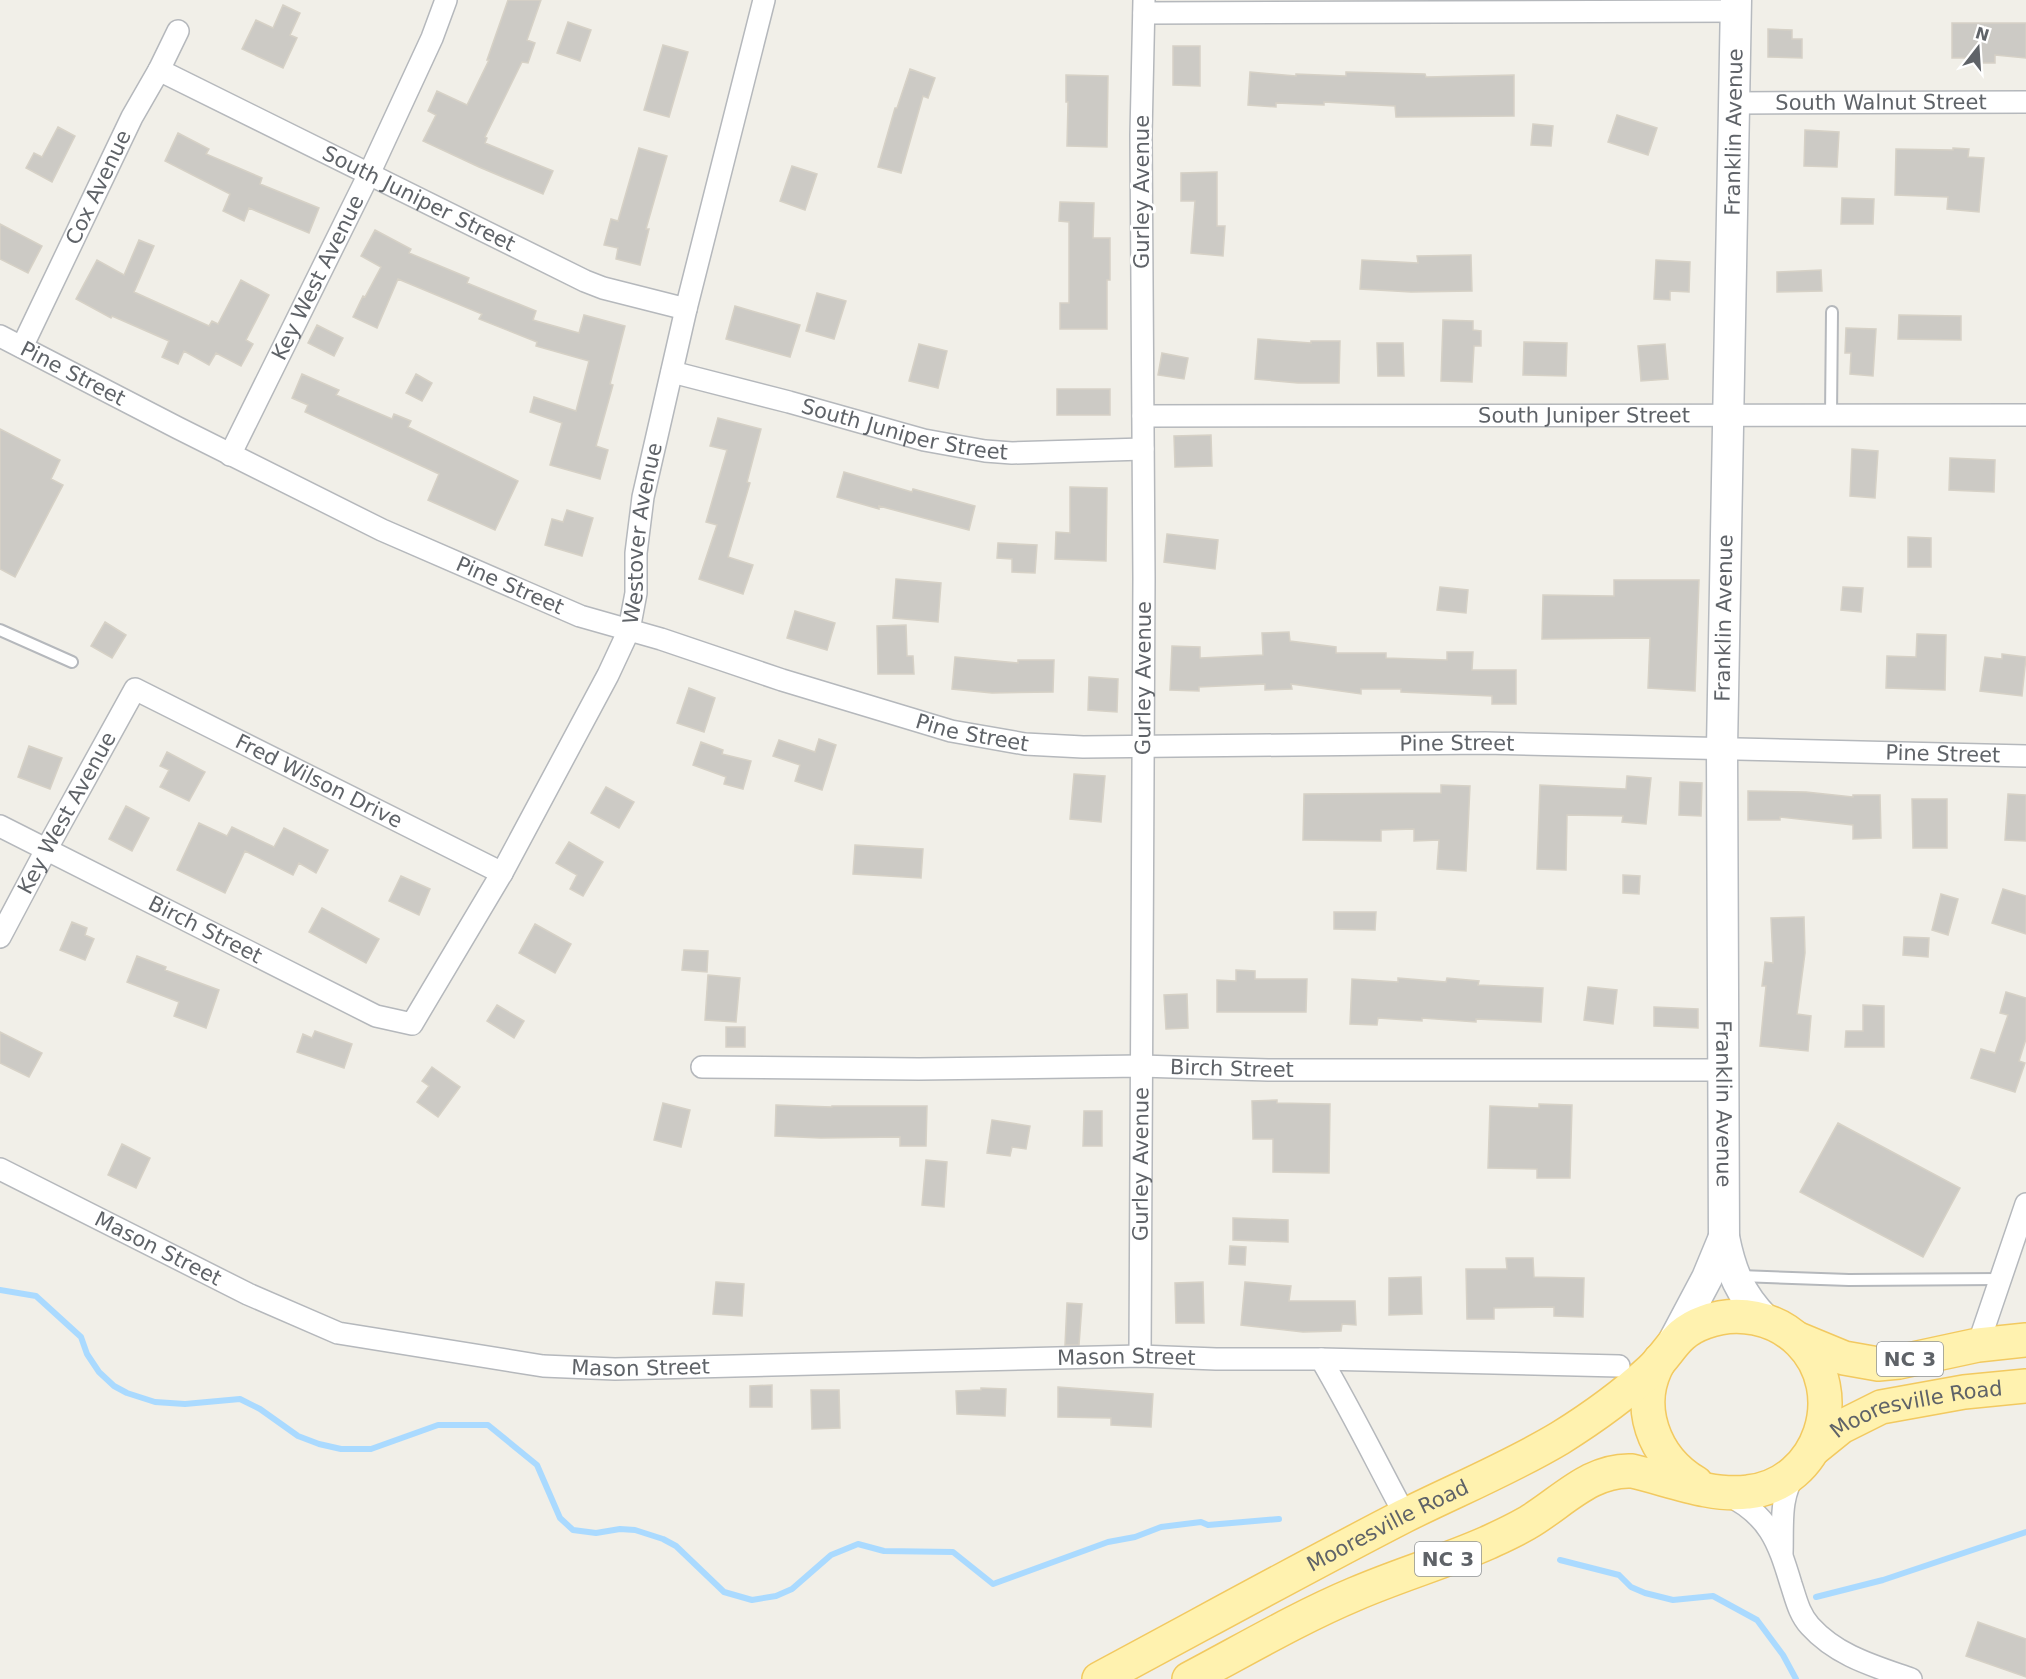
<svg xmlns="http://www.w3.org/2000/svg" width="2026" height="1679" font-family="'DejaVu Sans',sans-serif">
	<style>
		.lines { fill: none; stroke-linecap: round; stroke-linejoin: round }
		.stream { stroke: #aadaff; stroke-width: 6 }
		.building { fill: #cccac5; stroke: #d6d1c6; stroke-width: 1.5 }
		.lane-casing { stroke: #b5b8bc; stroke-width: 14 }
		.street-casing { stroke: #b5b8bc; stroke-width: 24 }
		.secondary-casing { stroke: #b6babf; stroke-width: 33 }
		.primary-casing { stroke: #f2c960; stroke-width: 36 }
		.lane { stroke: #fff; stroke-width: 10 }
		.street { stroke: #fff; stroke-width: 21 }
		.secondary { stroke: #fff; stroke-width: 30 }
		.primary { stroke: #fff2af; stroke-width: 33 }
		.labels { text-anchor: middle; stroke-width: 6; stroke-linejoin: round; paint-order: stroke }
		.shield { fill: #fff; stroke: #8f9295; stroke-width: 1.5 }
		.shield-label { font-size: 20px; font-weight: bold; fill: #5f6368 }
		.street-label { font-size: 21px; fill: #5f6368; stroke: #fff }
	</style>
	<rect width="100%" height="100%" fill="#f1efe8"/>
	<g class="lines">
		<path class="stream" d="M0 1290 36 1296 81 1337 87 1354 99 1372 114 1386 127 1393 155 1402 185 1404 240 1399 260 1409 298 1436 319 1444 341 1449H371L438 1425H488L537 1465 560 1518 573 1530 596 1533 620 1529 635 1530 663 1539 676 1546 724 1592 752 1600 776 1596 792 1589 831 1555 858 1544 884 1551 953 1552 993 1584 1108 1542 1135 1537 1161 1527 1201 1522 1208 1525 1279 1519
			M1560 1560 1619 1575 1631 1587 1645 1593 1673 1600 1713 1596 1757 1620 1783 1655 1796 1679
			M1816 1597 1883 1580 2026 1532"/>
	</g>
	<path class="building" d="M508 0H541L527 40 535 43 528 63 522 62 485 137 487 138 485 143 553 171 543 194 479 167 423 141 436 115 428 111 437 91 467 105 489 60H487Z
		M283 5 300 13 290 35 297 38 283 68 242 49 256 20 273 28Z
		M568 22 591 30 580 61 557 53Z
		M1952 23H2026V58L1995 55V63H1979V58H1952Z
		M1768 29 1792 30V39H1802V58L1768 57Z
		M663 45 688 52 669 117 644 110Z
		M1173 46H1200V86L1173 85Z
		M910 69 935 78 928 98 923 96 901 173 878 167 895 108H897Z
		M1250 72 1296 76V74L1346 76V72L1425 74 1426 77 1514 75V116L1396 117 1395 106 1324 102V105L1276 103V107L1248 105Z
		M1066 75 1108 76 1107 147 1067 146 1068 102H1066Z
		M1617 115 1657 128 1648 155 1608 142Z
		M1533 124 1553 126 1551 146 1531 145Z
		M58 127 75 136 52 182 26 168 34 153 42 157Z
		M1805 130 1839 132 1837 167 1804 166Z
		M178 133 209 149 206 154 262 178 260 184 319 208 309 233 249 208 244 221 223 211 230 194 165 161Z
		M639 148 667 156 646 229H649L640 265 616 259 618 248 604 245 611 219 618 221Z
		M1953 148 1969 149 1968 157 1984 158 1979 212 1947 209 1948 197 1895 195 1896 149 1953 150Z
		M792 166 817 174 805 210 780 201Z
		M1217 172V226H1225L1223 256 1191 253 1195 201H1181V173Z
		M1842 198 1874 199 1873 224H1841Z
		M1060 202 1094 203 1093 238H1110V280H1107V329H1060V303H1069V222L1059 221Z
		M0 224 42 246 28 273 0 259Z
		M375 230 411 249 409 253 469 278 467 283 536 311 533 320 579 333 584 315 625 326 610 384 613 385 596 446 608 450 600 479 550 465 562 423 530 412 534 397 576 411 589 361 536 346 537 342 479 319 482 314 398 279 377 328 353 317 363 296 365 297 381 267 361 256Z
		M139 240 154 246 134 292 209 326 212 321 218 324 241 280 269 295 246 340 253 344 241 366 216 353 209 365 184 351 178 364 162 357 169 341 112 316 111 318 76 299 97 260 124 275Z
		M1471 255 1472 291 1411 292 1360 289 1362 260 1418 263 1417 256Z
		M1656 260 1690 262 1689 292 1670 291V300L1654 299Z
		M1821 270 1822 291 1777 292V272Z
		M817 293 846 301 834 339 806 331Z
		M735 306 800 325 790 357 726 339Z
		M1899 315 1961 316V340L1898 339Z
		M1443 320 1473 321V330L1481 331V346H1474L1472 382 1441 381Z
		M317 325 343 338 334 356 308 343Z
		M1846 328 1876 329 1873 376 1850 374 1851 353H1845Z
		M1258 339 1311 343V341H1340L1339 383H1298L1255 379Z
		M1524 342 1567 343 1566 376 1523 375Z
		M1377 343H1403L1404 376H1378Z
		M919 344 947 351 938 388 909 381Z
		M1665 344 1668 379 1641 381 1638 346Z
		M1162 353 1188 358 1184 379 1158 375Z
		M302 374 339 390 336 395 392 419 394 414 411 421 408 427 518 481 495 530 428 500 439 474 305 412 308 405 292 398Z
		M416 374 432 383 422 401 406 393Z
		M1057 389H1110V415H1057Z
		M718 418 761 429 747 482 750 483 728 557 753 565 743 594 699 579 717 525 706 522 727 450 710 446Z
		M0 429 60 460 51 479 63 485 15 577 0 569Z
		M1211 435 1212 466 1175 467 1174 436Z
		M1852 449 1878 451 1875 498 1850 496Z
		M1950 458 1995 460 1994 492 1949 490Z
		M844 472 912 492 913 489 975 506 969 530 879 506V509L837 497Z
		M1070 487 1107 488 1106 561 1055 559 1056 532 1070 533Z
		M567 510 593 518 582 556 545 545 552 519 563 522Z
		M1167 534 1218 540 1215 569 1164 562Z
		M1908 537 1931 538V567H1908Z
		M998 543 1037 545 1035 573 1012 572V559L997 558Z
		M896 579 941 583 938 622 893 618Z
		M1614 580H1699L1695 691 1648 688 1650 638 1542 639 1543 595 1614 596Z
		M1440 587 1468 590 1466 613 1437 610Z
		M1843 587 1863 588 1861 612 1841 610Z
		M795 611 835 623 827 650 787 638Z
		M105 622 126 635 112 658 91 646Z
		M906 625 907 656H913L914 674H878L877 626Z
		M1289 632 1290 641 1336 647V653H1386V658L1447 660V652H1473L1472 670H1516V704H1492V696L1401 692V689H1361V694L1291 684 1292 689 1265 690V684L1199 687V691L1170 690 1172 646 1200 647V658L1263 655 1262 633Z
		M1917 634 1946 635 1945 690 1886 688 1887 656 1916 657Z
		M2002 654 2026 657 2022 696 1980 691 1985 657 2002 659Z
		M955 657 1018 663V660H1054L1053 692 992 693 952 689Z
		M1089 677 1118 679 1117 712 1088 710Z
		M689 688 715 698 704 732 677 723Z
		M819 739 836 745 822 790 795 781 800 765 773 756 779 740 815 752Z
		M701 742 723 750 722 754 751 761 743 789 724 784 726 777 693 765Z
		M29 746 62 758 50 789 18 777Z
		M167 752 205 772 189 801 160 787 169 770 160 766Z
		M1074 774 1105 776 1101 822 1070 819Z
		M1627 776 1651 778 1646 824 1622 822 1623 816 1567 815 1566 870 1537 869 1540 785 1626 789Z
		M1680 782 1702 783 1701 816 1679 815Z
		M1441 785 1470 786 1466 871 1437 869 1439 840 1414 841V829L1381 830V841L1303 840 1304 794 1441 793Z
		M606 787 634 802 619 828 591 813Z
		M1748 791 1806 792 1853 797V795H1880L1881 838 1853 839V825L1780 817V820H1748Z
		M2008 794 2026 795V841L2005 840Z
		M1912 799H1947V848H1913Z
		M126 806 149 818 132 851 109 839Z
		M199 823 227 836 232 827 274 847 284 828 328 850 316 873 299 863 293 875 245 851 225 893 177 870Z
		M569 842 603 862 583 896 570 889 577 875 556 863Z
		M855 845 923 849 921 878 853 874Z
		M1623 875 1640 876 1639 894 1623 893Z
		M401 876 430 889 419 915 389 901Z
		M2003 889 2026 896V934L1992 923Z
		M1941 894 1958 899 1948 935 1932 930Z
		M322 908 379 939 366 963 309 932Z
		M1334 912H1376L1375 930 1334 929Z
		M1804 917 1805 953 1797 1014 1811 1016 1808 1051 1760 1046 1766 986H1762L1765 962 1773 963 1771 918Z
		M72 922 87 928 85 935 94 939 85 960 60 950Z
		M535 924 571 944 555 973 519 953Z
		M1904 937 1929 938 1928 957 1903 955Z
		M684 950 708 951 707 972 682 970Z
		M137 956 166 967 165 970 219 990 206 1028 174 1016 179 1002 127 982Z
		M1236 970 1255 971V979H1307L1306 1012H1217V980L1236 981Z
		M708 975 740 978 736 1022 705 1020Z
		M1398 978 1446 982 1447 978 1479 981 1478 985 1543 988 1541 1022 1476 1019V1022L1422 1018V1021L1378 1018 1377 1025 1350 1024 1352 979 1398 982Z
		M1588 987 1617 990 1613 1024 1584 1020Z
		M2006 992 2026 998V1039L2019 1061 2025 1063 2015 1092 1971 1078 1981 1049 1995 1053 2008 1015 2000 1013Z
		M1187 994 1188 1028 1166 1029 1164 995Z
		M497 1005 524 1021 514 1038 487 1021Z
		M1863 1005 1884 1006V1047H1845L1846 1031H1863Z
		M1654 1007 1698 1009V1028L1654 1026Z
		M726 1027H745V1047H726Z
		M315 1031 352 1044 344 1068 297 1052 303 1034 312 1038Z
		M0 1032 42 1053 29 1077 0 1063Z
		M432 1067 460 1087 438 1117 417 1102 429 1086 422 1081Z
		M1277 1100V1103L1330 1104 1329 1173 1273 1172V1139H1253L1252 1101Z
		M663 1103 690 1110 681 1147 654 1140Z
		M1539 1104 1572 1105 1570 1178H1537V1169L1488 1168 1490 1106 1539 1108Z
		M776 1105 832 1107V1106H927L926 1146H900V1137L821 1138 775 1136Z
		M1084 1111H1102V1146H1083Z
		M992 1120 1030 1126 1026 1149 1012 1147 1010 1156 987 1153Z
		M1838 1123 1960 1188 1923 1257 1800 1192Z
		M122 1144 150 1158 136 1188 108 1175Z
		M926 1160 947 1162 944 1207 922 1205Z
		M1233 1218 1288 1220V1242L1233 1240Z
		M1230 1246 1246 1247 1245 1265 1229 1264Z
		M1506 1258H1533L1534 1277 1584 1278 1583 1317 1554 1316V1307L1494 1308V1319H1467L1466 1269H1507Z
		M1421 1277 1422 1314 1389 1315V1278Z
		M716 1282 744 1284 742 1316 713 1314Z
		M1203 1282 1204 1323H1176L1175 1283Z
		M1245 1282 1291 1286 1289 1301H1355L1356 1325 1342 1324 1341 1331 1303 1332 1241 1325Z
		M1067 1303 1082 1304 1079 1345H1065Z
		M772 1385V1407H750V1386Z
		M1058 1387 1153 1394 1151 1427 1111 1425V1418L1058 1417Z
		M981 1388 1006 1389 1005 1416 957 1414 956 1391 981 1390Z
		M811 1390H839L840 1428 812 1429Z
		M1978 1622 2026 1639V1677L1966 1656Z"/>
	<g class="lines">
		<defs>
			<path id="lane" d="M1831 415 1832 312
				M0 630 72 662
				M1740 1276 1849 1280 2000 1279"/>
			<g id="street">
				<path d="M1144 13 1736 11"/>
				<path id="s1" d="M159 70 585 281 603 288 686 309"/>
				<path id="s2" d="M1735 103 2026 102"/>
				<path id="s3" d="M0 336 178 428 382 530 580 616 661 639 782 680 951 731 1025 744 1083 747 1485 743 2026 756"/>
				<path id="s4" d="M22 347 132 117 159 70 178 31"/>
				<path id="s5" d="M672 372 789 402 924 440 985 451 1012 453 1143 449"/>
				<path id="s6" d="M1143 416 2026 415"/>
				<path id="s7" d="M230 455 369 174 432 38 446 0"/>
				<path id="s8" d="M0 826 376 1016 412 1024 502 873 608 675 629 630 636 593V553L643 497 686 309 764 0"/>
				<path id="s9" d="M0 937 46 850 135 689 502 873"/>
				<path id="s10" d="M702 1067 919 1069 1141 1066 1268 1070H1724"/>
				<path id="s11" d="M0 1169 248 1294 338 1333 543 1366 615 1369 1140 1356 1216 1359H1321C1351 1410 1377 1463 1405 1515"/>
				<path d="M1978 1345 2026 1204"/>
				<path id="s12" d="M1140 1356 1144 578 1141 135 1144 0"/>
				<path d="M1321 1359 1619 1366"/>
				<path d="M1726 1494C1769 1515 1778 1541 1791 1584 1796 1599 1799 1614 1810 1626 1837 1656 1874 1666 1911 1679"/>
				<path d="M1782 1553C1783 1526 1779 1495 1796 1473"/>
			</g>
			<g id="secondary">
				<path id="s13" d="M1736 0 1722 748 1724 1237C1731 1272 1740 1294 1765 1320"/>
				<path d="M1672 1344 1707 1278 1724 1237"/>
			</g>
			<g id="primary">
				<path d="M1798 1339 1844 1358 1878 1364 1899 1362 1978 1345 2026 1340"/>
				<path d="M1660 1360C1633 1405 1654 1458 1696 1483"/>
				<path id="s14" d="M1815 1448 1841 1427 1881 1407 1964 1392 2026 1386"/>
				<path id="s15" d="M1099 1679C1200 1625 1301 1569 1404 1516 1456 1490 1510 1468 1560 1438 1592 1418 1624 1395 1651 1370 1672 1351 1674 1333 1705 1322 1737 1310 1775 1317 1800 1342 1850 1392 1821 1484 1748 1492 1711 1497 1668 1479 1632 1471 1592 1469 1564 1500 1532 1520 1518 1529 1502 1536 1487 1543 1444 1562 1399 1575 1355 1594 1298 1618 1244 1650 1189 1679"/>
			</g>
		</defs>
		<use href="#lane" class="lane-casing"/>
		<use href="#street" class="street-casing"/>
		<use href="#secondary" class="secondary-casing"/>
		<use href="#primary" class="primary-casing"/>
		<use href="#lane" class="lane"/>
		<use href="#street" class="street"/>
		<use href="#secondary" class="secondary"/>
		<use href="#primary" class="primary"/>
	</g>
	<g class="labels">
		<g class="shield">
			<rect x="1877" y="1342" width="66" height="34" rx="4.5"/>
			<rect x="1415" y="1542" width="66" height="34" rx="4.5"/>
		</g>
		<g class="shield-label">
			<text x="1910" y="1366">NC 3</text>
			<text x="1448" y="1566">NC 3</text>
		</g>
		<g class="street-label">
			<text dy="7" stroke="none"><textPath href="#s2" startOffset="146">South Walnut Street</textPath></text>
			<text transform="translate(1734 132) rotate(-89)" y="7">Franklin Avenue</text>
			<text dy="7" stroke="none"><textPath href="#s4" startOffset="177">Cox Avenue</textPath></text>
			<text transform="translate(1142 192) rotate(-90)" y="7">Gurley Avenue</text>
			<text dy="7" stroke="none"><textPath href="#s1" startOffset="290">South Juniper Street</textPath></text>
			<text dy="7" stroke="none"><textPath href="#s7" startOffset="198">Key West Avenue</textPath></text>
			<text dy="7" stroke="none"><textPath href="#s3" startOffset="82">Pine Street</textPath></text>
			<text dy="7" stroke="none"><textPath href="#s6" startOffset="441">South Juniper Street</textPath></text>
			<text dy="7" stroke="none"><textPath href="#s5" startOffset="240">South Juniper Street</textPath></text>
			<text dy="7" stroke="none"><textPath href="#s8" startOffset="1006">Westover Avenue</textPath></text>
			<text dy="7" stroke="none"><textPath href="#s3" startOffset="568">Pine Street</textPath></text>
			<text transform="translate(1724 618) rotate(-89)" y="7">Franklin Avenue</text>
			<text dy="7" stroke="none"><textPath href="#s12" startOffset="678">Gurley Avenue</textPath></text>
			<text dy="7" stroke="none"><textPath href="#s3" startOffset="1054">Pine Street</textPath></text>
			<text dy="7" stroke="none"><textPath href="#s3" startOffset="1540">Pine Street</textPath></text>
			<text dy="7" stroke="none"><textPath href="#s3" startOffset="2026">Pine Street</textPath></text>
			<text dy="7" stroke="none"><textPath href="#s9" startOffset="488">Fred Wilson Drive</textPath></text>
			<text dy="7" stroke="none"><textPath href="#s9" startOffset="141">Key West Avenue</textPath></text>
			<text dy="7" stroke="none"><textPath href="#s8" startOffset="230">Birch Street</textPath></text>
			<text dy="7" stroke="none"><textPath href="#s10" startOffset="530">Birch Street</textPath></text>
			<text dy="7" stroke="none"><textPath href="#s13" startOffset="1104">Franklin Avenue</textPath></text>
			<text dy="7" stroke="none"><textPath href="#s12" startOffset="192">Gurley Avenue</textPath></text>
			<text dy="7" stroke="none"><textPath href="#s11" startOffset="177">Mason Street</textPath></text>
			<text dy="7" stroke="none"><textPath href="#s11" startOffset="1167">Mason Street</textPath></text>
			<text dy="7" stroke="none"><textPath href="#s11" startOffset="681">Mason Street</textPath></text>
			<text dy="7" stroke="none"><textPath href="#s14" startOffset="112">Mooresville Road</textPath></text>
			<text dy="7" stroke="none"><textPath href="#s15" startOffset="327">Mooresville Road</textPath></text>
		</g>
	</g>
	<g transform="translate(1978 48) rotate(17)" stroke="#ffffff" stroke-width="4.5" paint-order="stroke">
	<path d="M0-4.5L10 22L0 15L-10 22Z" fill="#5f6368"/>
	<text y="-9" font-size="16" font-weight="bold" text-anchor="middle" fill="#5f6368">N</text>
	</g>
</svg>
